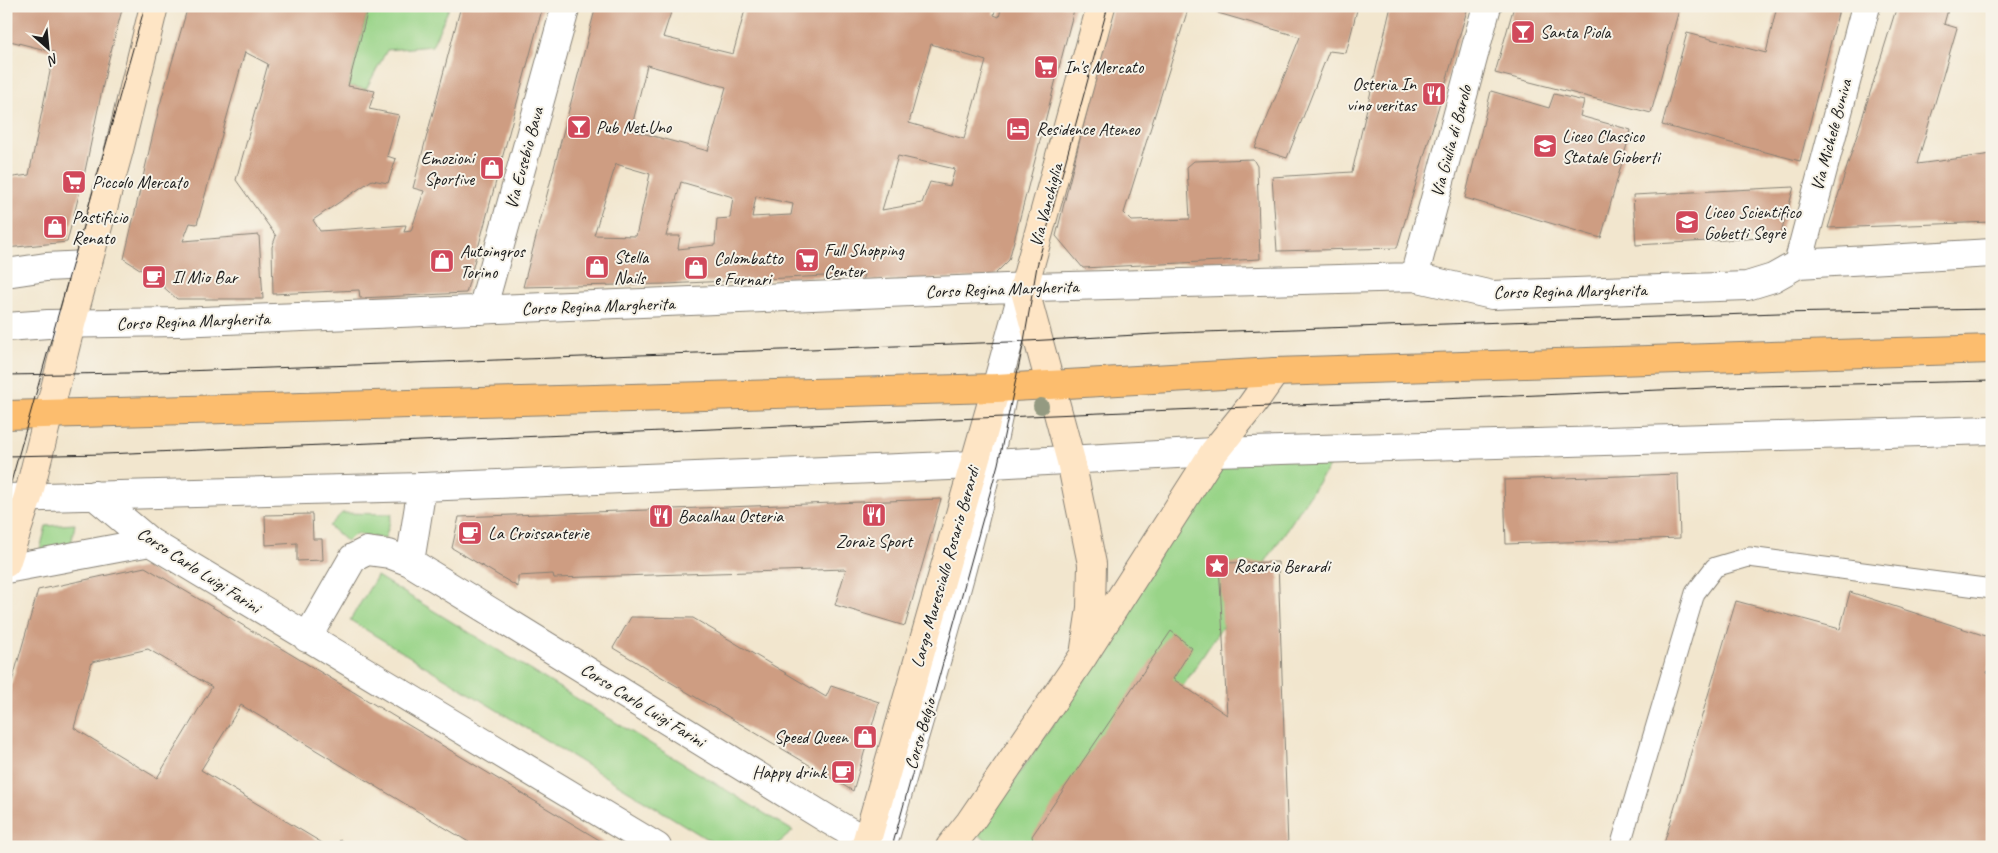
<svg xmlns="http://www.w3.org/2000/svg" width="1998" height="853" font-family="Caveat,sans-serif">
	<style>
		.green { fill: #99d488; stroke: #5a7852 }
		.building { fill: #ce9d82; fill-rule: evenodd }
		.lines { fill: none; stroke-linecap: round; stroke-linejoin: round }
		.lane-casing { stroke: #878175; stroke-width: 21 }
		.street-casing { stroke: #878175; stroke-width: 30 }
		.secondary-casing { stroke: #878175; stroke-width: 30 }
		.primary-casing { stroke: #878175; stroke-width: 30 }
		.lane { stroke: #fff; stroke-width: 19 }
		.street { stroke: #fff; stroke-width: 28 }
		.secondary { stroke: #fee5c5; stroke-width: 28 }
		.primary { stroke: #fcbd6e; stroke-width: 28 }
		.tram { stroke: #1c1c1c; stroke-width: 1 }
		.tree { fill: #949a81 }
		.labels { text-anchor: middle; stroke-width: 4; stroke-linejoin: round; paint-order: stroke }
		.poi-label { font-size: 18px; fill: #1c1c1c; stroke: #f7f3e8; text-anchor: start }
		.street-label { font-size: 18px; fill: #1c1c1c; stroke: #f7f3e8 }
	</style>
	<rect width="100%" height="100%" fill="#f7f3e8"/>
	<filter id="ink" filterUnits="userSpaceOnUse"><feTurbulence type="fractalNoise" baseFrequency=".02" numOctaves="2"/><feDisplacementMap in="SourceGraphic" scale="10" xChannelSelector="R" yChannelSelector="G"/><feConvolveMatrix kernelMatrix="1 2 1 2 8 2 1 2 1" color-interpolation-filters="sRGB"/></filter>
	<filter id="wash" filterUnits="userSpaceOnUse"><feTurbulence type="fractalNoise" baseFrequency=".0096" numOctaves="4" result="noise"/><feDisplacementMap in="SourceGraphic" scale="20" xChannelSelector="R" yChannelSelector="G"/><feGaussianBlur stdDeviation="1.12" result="paint"/><feColorMatrix in="noise" values="0 0 0 0 0 0 0 0 0 0 0 0 0 0 0 0 0 1.4 0 .05"/><feComposite in="paint" operator="in"/></filter>
	<g filter="url(#wash)">
		<rect width="100%" height="100%" fill="#f2e6ce"/>
		<path class="green" d="M369 6H450L432 46 387 50 366 89 348 86Z
			M1341 448 1183 686 1051 847H998L977 834 1119 630 1214 452Z
			M342 513 392 514 385 539 356 534 346 541 329 526Z
			M75 524 71 545 40 550 46 526Z
			M377 576 793 831 774 847H720L350 620Z"/>
		<g id="blocks">
			<path class="building" d="M9 6H123L107 66 85 171 67 242 6 248V178L29 175 54 52 6 40V17Z
				M188 6H369L348 86 375 91 369 109 399 115 387 156 396 159 388 183 372 180 313 220 320 231 406 225 404 232 411 231 424 191 413 188 461 6H543L466 293 360 298 359 290 273 294 272 247 276 236 236 180 268 64 245 52 197 224 190 223 183 241 259 235 263 299H177L151 276 124 259 159 108Z
				M596 6H673L663 37 733 54 746 6H996L994 15 999 17 1002 6H1075L1009 260 992 277 862 281 864 274 667 284 523 287ZM931 44 986 61 964 139 909 123ZM647 65 726 87 708 151 631 130ZM898 156 955 169 950 186 930 182 922 203 882 210ZM616 164 650 174 636 236 594 235ZM681 182 733 197 730 218 717 219 715 245 678 249 680 236H666ZM756 196 793 204 791 215 752 217Z
				M1113 6H1189L1124 213 1132 221 1190 219 1187 167 1194 161 1253 159 1257 166 1260 259 1083 268 1056 236Z
				M1220 6H1358L1346 53 1329 51 1287 158 1255 148 1300 37 1218 13Z
				M1391 6 1468 7 1397 248 1277 251 1272 177 1352 172Z
				M1514 6H1680L1651 113 1495 73Z
				M1777 6H1840L1800 161 1662 125 1687 33 1766 53Z
				M1897 6H1949L1944 24 1957 28 1917 164 1992 154V222L1828 228Z
				M1491 91 1549 108 1554 94 1584 101 1580 116 1631 130 1601 238 1465 198Z
				M1794 187 1780 237 1636 245 1633 195Z
				M1678 474 1680 538 1506 544 1504 480Z
				M941 499 905 626 835 605 846 569 554 578 553 574 518 576V587L452 548 459 517Z
				M312 514 313 539H322L323 560 297 561V543L266 545 265 515Z
				M1278 562 1288 847H1034L1032 836 1171 631 1192 648 1173 679 1227 715 1219 563Z
				M145 567 224 614 611 847H477L241 705 201 770 329 847H6V703L38 590ZM148 649 212 687 157 778 74 728 92 662Z
				M1850 592 1992 638V656L1987 673 1992 675V847H1663L1736 601 1840 629Z
				M631 617 693 618 826 697 831 686 879 702 853 791 613 648Z
				M340 840 352 847H336Z"/>
		</g>
	</g>
	<g filter="url(#ink)">
		<use href="#blocks" fill-opacity="0" stroke="#878175" stroke-width="1"/>
		<g class="lines">
			<defs>
				<path id="lane" d="M887 847C930 695 979 544 1008 389
					M1620 847 1695 593 1715 567 1749 557 1992 589"/>
				<path id="street" d="M1798 264 1866 6
					M6 273 46 267 87 265
					M1414 277 1487 6
					M482 310 566 6
					M6 327 48 324 178 322 1033 287 1414 277 1492 295 1747 286 1773 278 1798 264 1992 253
					M996 388 1024 287
					M94 495 150 542 657 847
					M6 498 422 487 974 465 1214 452 1992 430
					M410 562 422 487
					M6 569 150 542
					M307 638 353 558 367 551 389 554 410 562 829 820 876 847"/>
				<path id="secondary" d="M6 563 28 497 71 324 119 150 154 6
					M1084 655 1091 608 1092 564 1071 461 1024 287 1101 6
					M865 847 996 388
					M950 847 970 822 1084 655 1214 452 1251 406 1275 372"/>
				<path id="primary" d="M6 415 996 388 1275 372 1992 349"/>
			</defs>
			<use href="#lane" class="lane-casing"/>
			<use href="#street" class="street-casing"/>
			<use href="#secondary" class="secondary-casing"/>
			<use href="#primary" class="primary-casing"/>
			<use href="#lane" class="lane"/>
			<use href="#street" class="street"/>
			<use href="#secondary" class="secondary"/>
			<use href="#primary" class="primary"/>
			<path class="tram" d="M6 375 127 373 1009 342 1173 333 1779 313 1992 309
				M6 456 105 454 1757 386 1992 381
				M6 500 145 6
				M892 847 998 464 1024 341 1037 266 1108 6"/>
		</g>
		<circle class="tree" cx="1041" cy="406" r="8"/>
	</g>
	<defs>
		<symbol id="bar-square" viewBox="-11 -11 22 22"><rect x="-9" y="-9" width="18" height="18" rx="4" fill="#d1495b" stroke="#f7f3e8"/><path d="M-6-5H6L.8 .8V4.5H3.5V6h-7V4.5H-.8V.8Z" fill="#fff"/></symbol>
		<symbol id="supermarket-square" viewBox="-11 -11 22 22"><rect x="-9" y="-9" width="18" height="18" rx="4" fill="#d1495b" stroke="#f7f3e8"/><path d="M-6-5.5h2.5l.6 2H6L4.5 2H-2.5L-4.4-4H-6ZM-1.5 3.2a1.3 1.3 0 1 0 .1 0ZM3 3.2a1.3 1.3 0 1 0 .1 0Z" fill="#fff"/></symbol>
		<symbol id="restaurant-square" viewBox="-11 -11 22 22"><rect x="-9" y="-9" width="18" height="18" rx="4" fill="#d1495b" stroke="#f7f3e8"/><path d="M-5-6h1v4h1v-4h1v4h1v-4h1v5L-1.5 .5V6h-2V.5L-5-1ZM5-6V6H3V1.5H1.5Q1.5-4 5-6Z" fill="#fff"/></symbol>
		<symbol id="hotel-square" viewBox="-11 -11 22 22"><rect x="-9" y="-9" width="18" height="18" rx="4" fill="#d1495b" stroke="#f7f3e8"/><path d="M-6-4.5h1.5V1H6V5H4.5V3h-9V5H-6ZM-4 0a1.8 1.8 0 1 1 3.6 0ZM.5 0V-2.5h3Q6-2.5 6 0Z" fill="#fff"/></symbol>
		<symbol id="school-square" viewBox="-11 -11 22 22"><rect x="-9" y="-9" width="18" height="18" rx="4" fill="#d1495b" stroke="#f7f3e8"/><path d="M0-5L7-2L0 1L-7-2ZM-4 1L0 2.5L4 1V4Q0 6-4 4Z" fill="#fff"/></symbol>
		<symbol id="shop-square" viewBox="-11 -11 22 22"><rect x="-9" y="-9" width="18" height="18" rx="4" fill="#d1495b" stroke="#f7f3e8"/><path d="M-5-2.5h2.3a2.7 3.5 0 0 1 5.4 0H5L5.5 6h-11ZM-1.5-2.5h3a1.5 2.3 0 0 0-3 0Z" fill="#fff"/></symbol>
		<symbol id="cafe-square" viewBox="-11 -11 22 22"><rect x="-9" y="-9" width="18" height="18" rx="4" fill="#d1495b" stroke="#f7f3e8"/><path d="M-5.5-4.5H6V0H3Q3 3.5 0 3.5H-2.5Q-5.5 3.5-5.5 0ZM3-3.2v2h1.7v-2ZM-6 4.5H4V6H-6Z" fill="#fff"/></symbol>
		<symbol id="sight-square" viewBox="-11 -11 22 22"><rect x="-9" y="-9" width="18" height="18" rx="4" fill="#d1495b" stroke="#f7f3e8"/><path d="M0-6L1.8-2.2L6-1.7L2.9 1.2L3.7 5.4L0 3.3L-3.7 5.4L-2.9 1.2L-6-1.7L-1.8-2.2Z" fill="#fff"/></symbol>
	</defs>
	<g fill-rule="evenodd">
		<use href="#bar-square" x="1509" y="18" width="28" height="28"/>
		<use href="#supermarket-square" x="1032" y="53" width="28" height="28"/>
		<use href="#restaurant-square" x="1420" y="80" width="28" height="28"/>
		<use href="#bar-square" x="565" y="113" width="28" height="28"/>
		<use href="#hotel-square" x="1004" y="115" width="28" height="28"/>
		<use href="#school-square" x="1531" y="132" width="28" height="28"/>
		<use href="#shop-square" x="478" y="154" width="28" height="28"/>
		<use href="#supermarket-square" x="60" y="168" width="28" height="28"/>
		<use href="#school-square" x="1673" y="208" width="28" height="28"/>
		<use href="#shop-square" x="41" y="213" width="28" height="28"/>
		<use href="#supermarket-square" x="793" y="246" width="28" height="28"/>
		<use href="#shop-square" x="428" y="247" width="28" height="28"/>
		<use href="#shop-square" x="583" y="253" width="28" height="28"/>
		<use href="#shop-square" x="682" y="254" width="28" height="28"/>
		<use href="#cafe-square" x="140" y="263" width="28" height="28"/>
		<use href="#restaurant-square" x="860" y="501" width="28" height="28"/>
		<use href="#restaurant-square" x="647" y="502" width="28" height="28"/>
		<use href="#cafe-square" x="456" y="519" width="28" height="28"/>
		<use href="#sight-square" x="1203" y="552" width="28" height="28"/>
		<use href="#shop-square" x="851" y="723" width="28" height="28"/>
		<use href="#cafe-square" x="829" y="758" width="28" height="28"/>
	</g>
	<g class="labels">
		<g class="poi-label">
			<text x="1540" y="38">Santa Piola</text>
			<text x="1064" y="73">In's Mercato</text>
			<text x="1416" y="90" text-anchor="end">Osteria In<tspan x="1416" dy="21">vino veritas</tspan></text>
			<text x="596" y="133">Pub Net.Uno</text>
			<text x="1036" y="135">Residence Ateneo</text>
			<text x="1562" y="142">Liceo Classico<tspan x="1562" dy="21">Statale Gioberti</tspan></text>
			<text x="474" y="164" text-anchor="end">Emozioni<tspan x="474" dy="21">Sportive</tspan></text>
			<text x="92" y="188">Piccolo Mercato</text>
			<text x="1704" y="218">Liceo Scientifico<tspan x="1704" dy="21">Gobetti Segrè</tspan></text>
			<text x="72" y="223">Pastificio<tspan x="72" dy="21">Renato</tspan></text>
			<text x="824" y="256">Full Shopping<tspan x="824" dy="21">Center</tspan></text>
			<text x="460" y="257">Autoingros<tspan x="460" dy="21">Torino</tspan></text>
			<text x="614" y="263">Stella<tspan x="614" dy="21">Nails</tspan></text>
			<text x="714" y="264">Colombatto<tspan x="714" dy="21">e Furnari</tspan></text>
			<text x="172" y="283">Il Mio Bar</text>
			<text x="678" y="522">Bacalhau Osteria</text>
			<text x="488" y="539">La Croissanterie</text>
			<text x="874" y="547" text-anchor="middle">Zoraiz Sport</text>
			<text x="1234" y="572">Rosario Berardi</text>
			<text x="848" y="743" text-anchor="end">Speed Queen</text>
			<text x="826" y="778" text-anchor="end">Happy drink</text>
		</g>
		<g class="street-label">
			<text transform="translate(1831 135) rotate(-75)" y="6">Via Michele Buniva</text>
			<text transform="translate(1451 141) rotate(-75)" y="6">Via Giulia di Barolo</text>
			<text transform="translate(524 158) rotate(-75)" y="6">Via Eusebio Bava</text>
			<text transform="translate(1046 205) rotate(-75)" y="6">Via Vanchiglia</text>
			<text transform="translate(1002 289) rotate(-2)" y="6">Corso Regina Margherita</text>
			<text transform="translate(1570 291) rotate(-1)" y="6">Corso Regina Margherita</text>
			<text transform="translate(598 306) rotate(-2)" y="6">Corso Regina Margherita</text>
			<text transform="translate(193 321) rotate(-2)" y="6">Corso Regina Margherita</text>
			<text transform="translate(945 567) rotate(-74)" y="6">Largo Maresciallo Rosario Berardi</text>
			<text transform="translate(199 570) rotate(33)" y="6">Corso Carlo Luigi Farini</text>
			<text transform="translate(643 705) rotate(32)" y="6">Corso Carlo Luigi Farini</text>
			<text transform="translate(920 734) rotate(-74)" y="6">Corso Belgio</text>
		</g>
	</g>
	<rect width="1998" height="853" fill="none" stroke="#f7f3e8" stroke-width="25"/>
	<g transform="translate(48 48) rotate(153)" stroke="#f7f3e8" stroke-width="4" paint-order="stroke">
	<path d="M0-4L9 19L0 12L-9 19Z" fill="#1c1c1c"/>
	<text y="-8" font-size="14" font-weight="bold" text-anchor="middle" fill="#1c1c1c">N</text>
	</g>
</svg>
